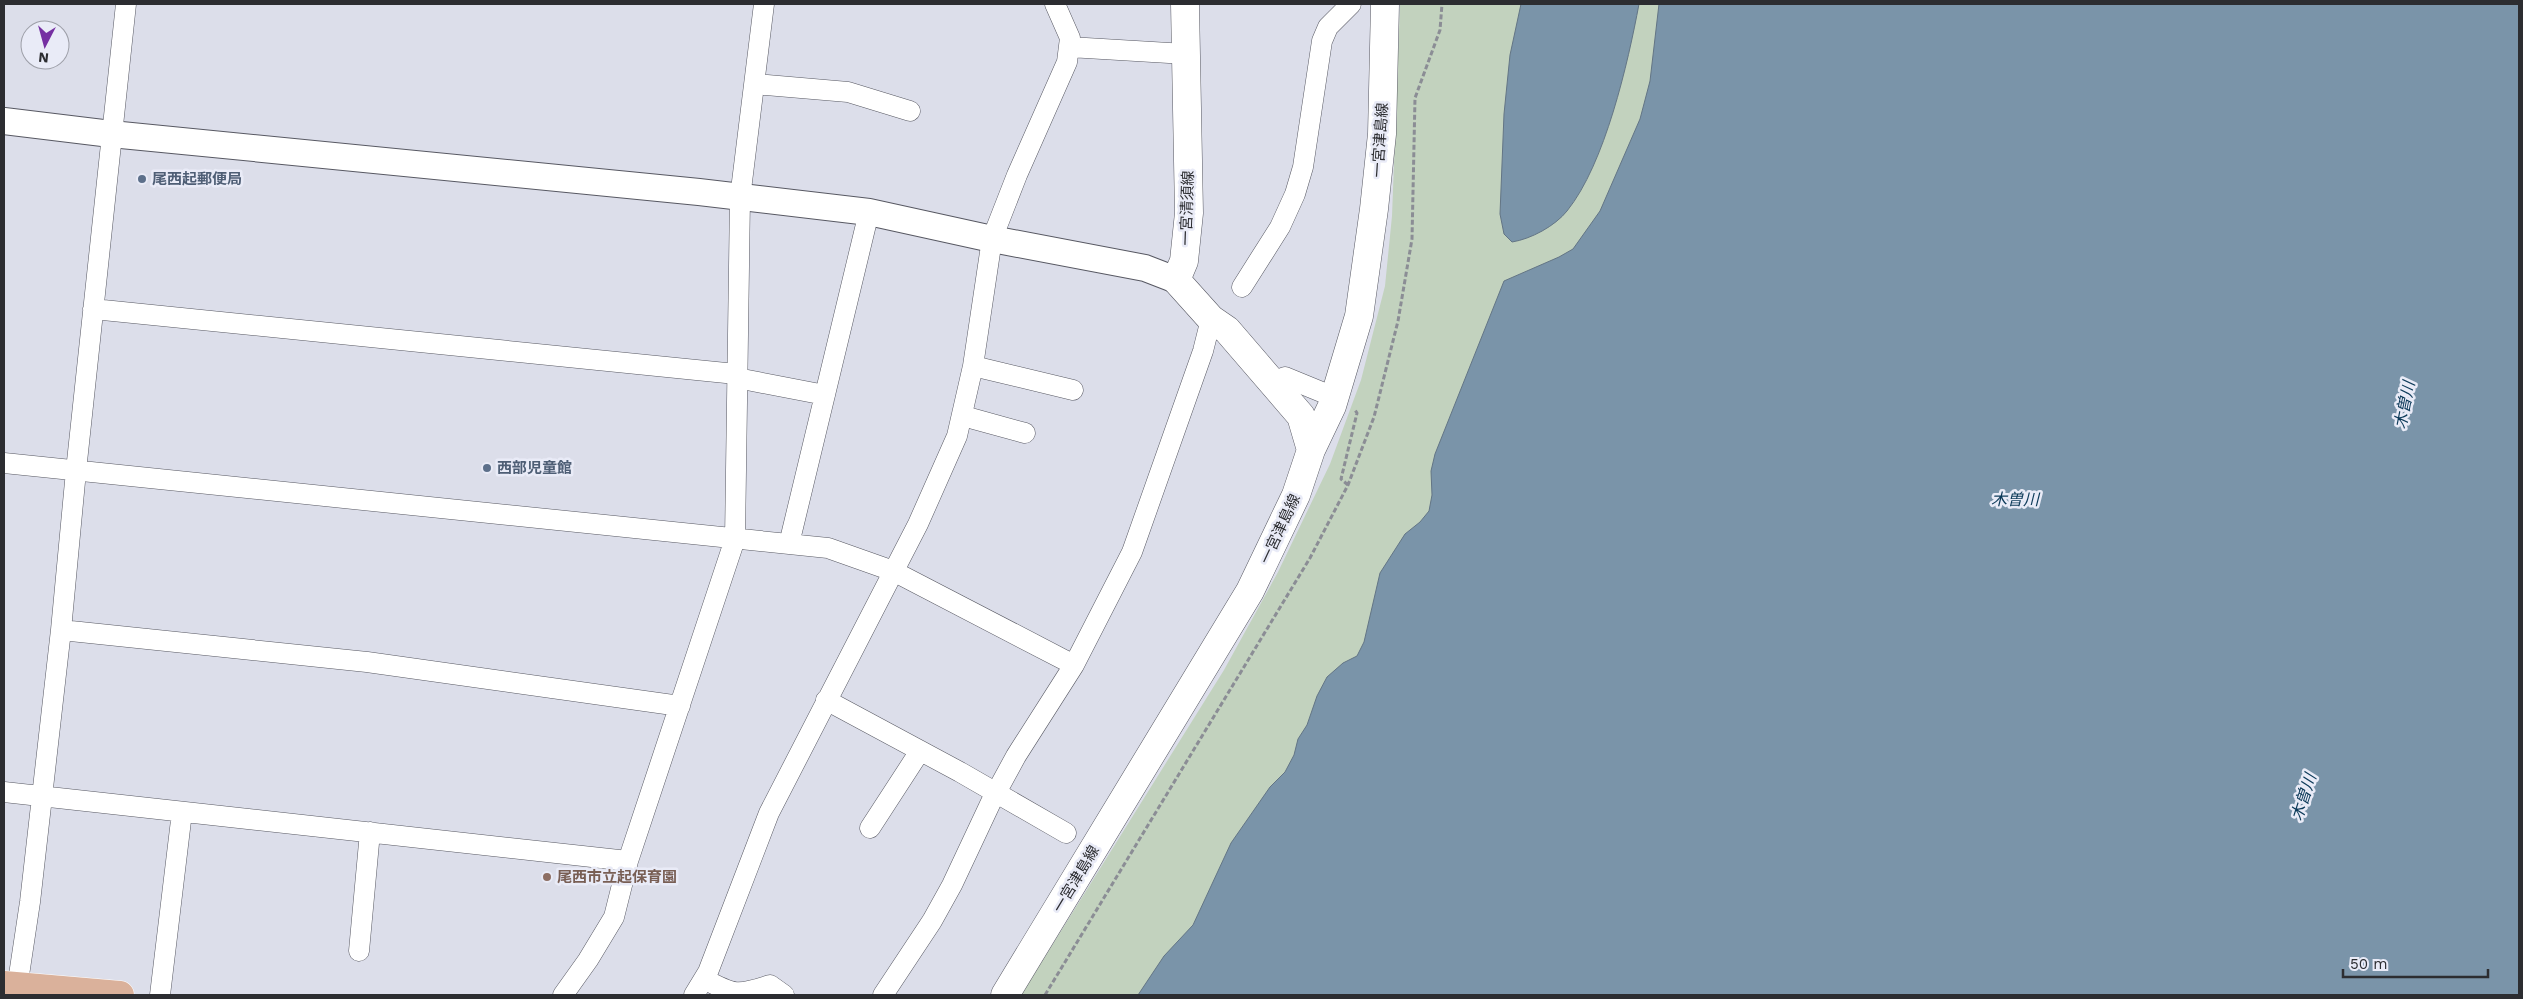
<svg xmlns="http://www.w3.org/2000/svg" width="2523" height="999" font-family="'Work Sans','Noto Sans JP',sans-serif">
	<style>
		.green { fill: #c2d2be }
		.water { fill: #7a94a9; stroke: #637585 }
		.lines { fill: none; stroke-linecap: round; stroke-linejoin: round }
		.minor-casing { stroke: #575862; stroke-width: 21 }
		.tertiary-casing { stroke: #575862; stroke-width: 28 }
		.secondary-casing { stroke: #575862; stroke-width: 29 }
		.primary-casing { stroke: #fff; stroke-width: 29 }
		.path { stroke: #8b8d95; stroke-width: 3; stroke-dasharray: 5 2.5; stroke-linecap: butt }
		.minor { stroke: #fff; stroke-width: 20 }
		.tertiary { stroke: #fff; stroke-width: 26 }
		.secondary { stroke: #fff; stroke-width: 28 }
		.primary { stroke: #dab19b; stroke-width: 28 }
		.service-dot { fill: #5c6f8a; stroke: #e9ebf7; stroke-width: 2 }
		.education-dot { fill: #8d6e63; stroke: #e9ebf7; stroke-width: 2 }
		.labels { text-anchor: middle; stroke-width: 5; stroke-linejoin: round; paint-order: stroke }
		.street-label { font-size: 15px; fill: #2c2d31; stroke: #e9ebf7 }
		.service-label { font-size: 15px; font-weight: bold; fill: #4e5e75; stroke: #e9ebf7; text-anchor: start }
		.education-label { font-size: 15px; font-weight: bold; fill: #785e54; stroke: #e9ebf7; text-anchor: start }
		.water-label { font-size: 16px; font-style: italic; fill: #0b3958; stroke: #e9ebf7 }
	</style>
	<rect width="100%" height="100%" fill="#dcdeea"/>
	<path class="green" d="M1400 4H1688L1667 104 1405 560 1343 687 1149 995H1021L1224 670 1278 572 1330 464 1361 380 1385 286 1392 216Z"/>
	<path class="water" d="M1521 4H1639C1628 63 1605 164 1567 211 1555 226 1531 239 1512 242L1504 234 1500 214 1504 114 1510 55Z
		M1659 4H2519V995H1138L1164 956 1193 925 1231 843 1270 787 1285 772 1294 755 1298 739 1307 725 1317 696 1327 677 1343 663 1357 656 1364 642 1380 573 1405 534 1420 522 1429 511 1432 495 1431 471 1435 454 1504 281 1559 257 1573 249 1600 211 1640 119 1650 81Z"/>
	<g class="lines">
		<defs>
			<path id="minor" d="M1069 47 1186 54
				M755 84 848 92 910 111
				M1242 287 1280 227 1295 194 1303 167 1322 41 1328 27 1351 4
				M93 309 736 374
				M973 366 1073 390
				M737 378 825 395
				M1272 382 1285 377 1324 393
				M963 416 1025 433
				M4 463 828 548 893 571 1074 665
				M789 544 869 212
				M61 630 367 662 680 706
				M826 700 960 772 1066 833
				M4 792 628 861
				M870 828 920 751
				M359 951 370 832
				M704 979C734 995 737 996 770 985L784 995
				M16 995 30 902 61 630 76 471 126 4
				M160 995 182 812
				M563 995 588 960 614 917 628 861 735 539 740 198 764 4
				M694 995 708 972 769 813 918 524 957 436 973 366 992 239 1017 175 1067 62 1070 38 1055 4
				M883 995 932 921 952 885 991 802 1016 756 1074 665 1132 552 1203 351 1211 319"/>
			<path id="tertiary" d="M4 121 111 134 699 192 869 212 992 239 1145 268 1176 280"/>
			<path id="secondary" d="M1185 4 1189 213 1184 261 1176 280 1211 319 1227 330 1301 416 1311 450
				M1005 995 1250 591 1296 495 1311 450 1332 406 1359 316 1374 209 1382 134 1385 4"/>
			<path id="primary" d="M4 985 120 995"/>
		</defs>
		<use href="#minor" class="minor-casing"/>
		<use href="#tertiary" class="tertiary-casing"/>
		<use href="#secondary" class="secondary-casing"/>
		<use href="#primary" class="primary-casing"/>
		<path class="path" d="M1348 485 1341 479 1357 413 1355 410
			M1045 995 1310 558 1348 485 1374 417 1398 321 1412 239 1415 98 1440 30 1442 4"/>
		<use href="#minor" class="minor"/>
		<use href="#tertiary" class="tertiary"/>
		<use href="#secondary" class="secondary"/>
		<use href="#primary" class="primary"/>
	</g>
	<g class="service-dot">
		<circle cx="142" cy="179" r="5"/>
		<circle cx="487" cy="468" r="5"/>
	</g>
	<circle class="education-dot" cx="547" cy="877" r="5"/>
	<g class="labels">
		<g class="street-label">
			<text transform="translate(1380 140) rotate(-86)" y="5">一宮津島線</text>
			<text transform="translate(1187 208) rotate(-88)" y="5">一宮清須線</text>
			<text transform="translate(1280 529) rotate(-65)" y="5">一宮津島線</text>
			<text transform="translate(1076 879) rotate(-59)" y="5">一宮津島線</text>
		</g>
		<g class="service-label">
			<text x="152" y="184">尾西起郵便局</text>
			<text x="497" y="473">西部児童館</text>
		</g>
		<g class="education-label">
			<text x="557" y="882">尾西市立起保育園</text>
		</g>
		<g class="water-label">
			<text transform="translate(2404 405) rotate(-79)" y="6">木曽川</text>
			<text x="2015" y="505">木曽川</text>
			<text transform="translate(2303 797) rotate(-72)" y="6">木曽川</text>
		</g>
	</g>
	<rect width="2523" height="999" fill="none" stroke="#2c2d31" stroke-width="10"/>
	<g transform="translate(45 45) rotate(186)"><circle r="24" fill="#e9ebf7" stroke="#9d9fa8"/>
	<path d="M0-4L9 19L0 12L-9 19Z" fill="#752fa2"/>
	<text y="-8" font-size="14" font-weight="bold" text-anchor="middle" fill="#2c2d31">N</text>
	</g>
	<path d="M2343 969v8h145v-8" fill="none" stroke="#2c2d31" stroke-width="2.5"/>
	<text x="2350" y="969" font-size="15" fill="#2c2d31" stroke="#e9ebf7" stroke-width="4" paint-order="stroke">50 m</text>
</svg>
